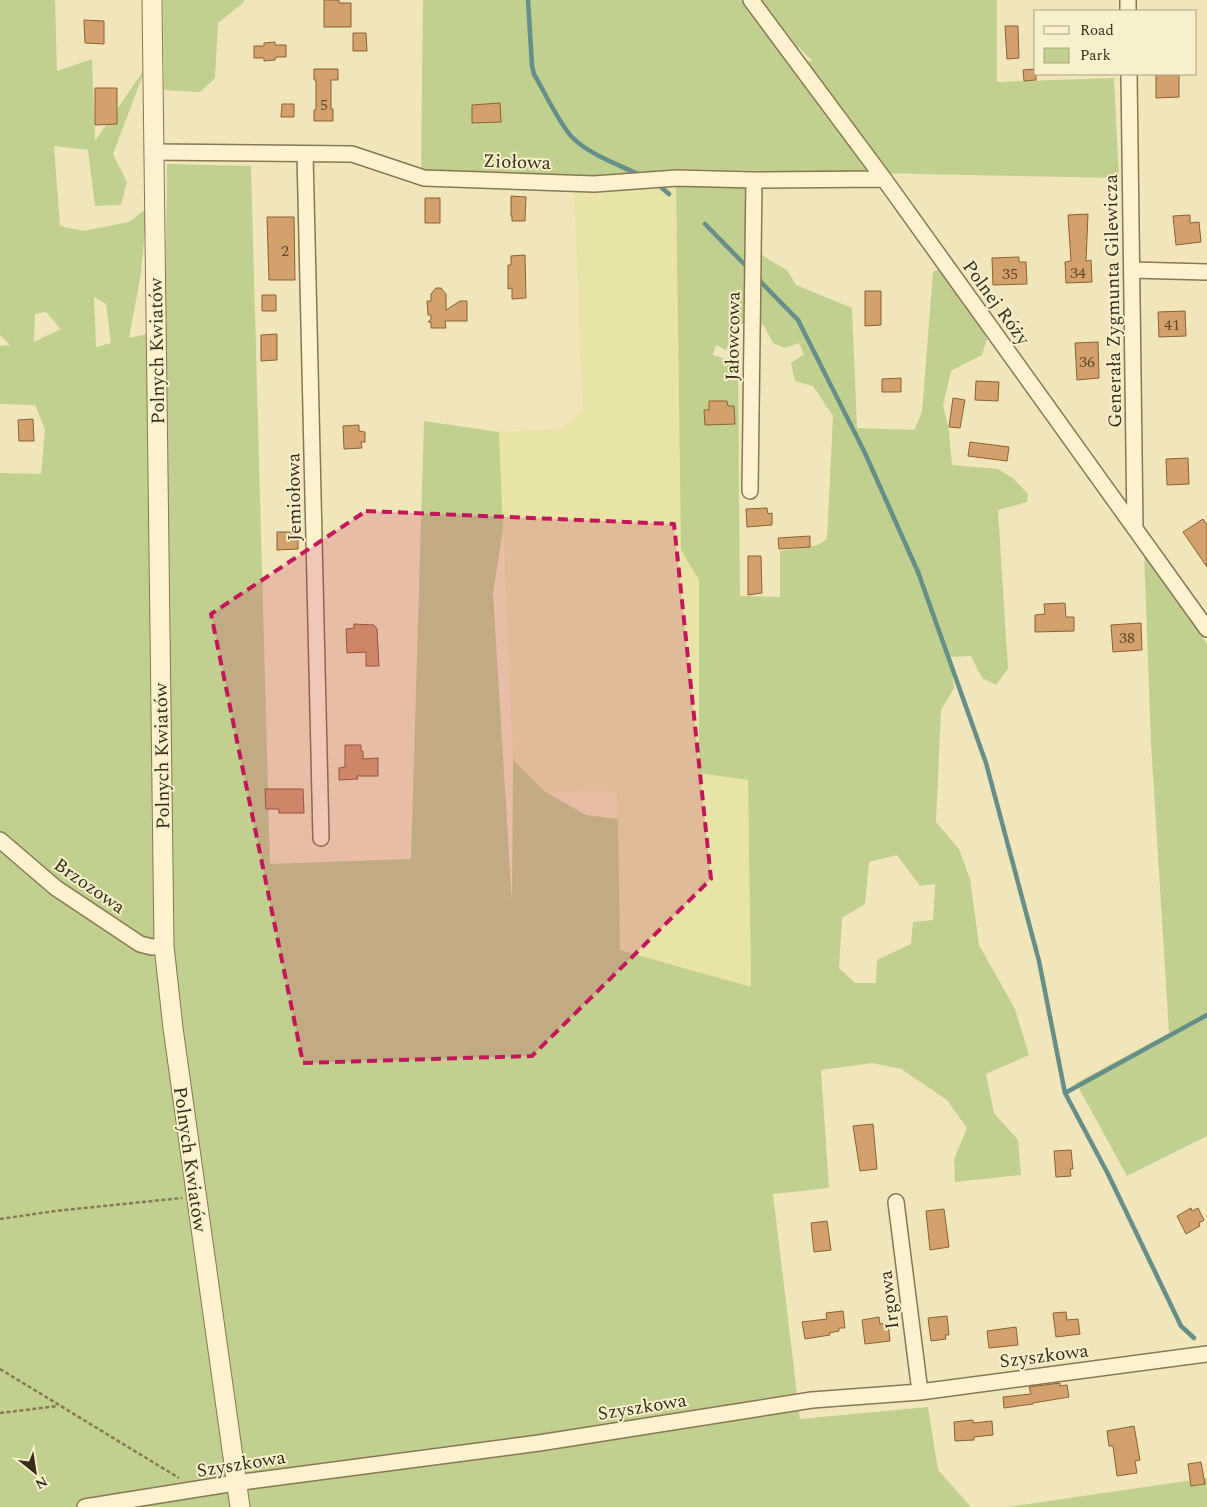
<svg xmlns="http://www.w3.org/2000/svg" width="1207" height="1507" font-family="Spectral,serif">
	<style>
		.farmland { fill: #e8e4a7 }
		.green { fill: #c1d08e; fill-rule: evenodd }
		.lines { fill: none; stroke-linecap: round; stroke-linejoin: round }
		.stream { stroke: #668f89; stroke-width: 4.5 }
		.building { fill: #d3a26c; stroke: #8b6137 }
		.minor-casing { stroke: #897653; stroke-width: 18 }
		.tertiary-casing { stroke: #897653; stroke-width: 21 }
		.path { stroke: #897653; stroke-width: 2.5; stroke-dasharray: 4 2.5; stroke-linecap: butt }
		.minor { stroke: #fcf3ce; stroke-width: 15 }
		.tertiary { stroke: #fcf3ce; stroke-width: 19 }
		.marked { fill: #c2185b; fill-opacity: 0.2; stroke: #c2185b; stroke-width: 4; stroke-dasharray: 10 6; stroke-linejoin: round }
		.labels { text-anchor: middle; stroke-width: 4; stroke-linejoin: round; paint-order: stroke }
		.number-label { font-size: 16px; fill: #5e492e }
		.street-label { font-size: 19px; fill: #372b1a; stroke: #f8f0ca }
	</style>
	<rect width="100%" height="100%" fill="#f1e6ba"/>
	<path class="farmland" d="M676 182 681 550 699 580V773L748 780 751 987 620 950 617 792 544 791 513 760 499 432 563 429 583 409 574 189Z"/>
	<path class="green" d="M0 0H55L57 71 92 59 95 141 146 67 113 154 127 182 121 205 95 206 88 150 54 146 60 226 83 231 129 222 147 208 141 273 129 338 165 330 167 164 251 166 270 864 411 859 424 421 499 432 503 530 493 593 512 903 513 760 544 791 586 815 618 819 620 950 751 987 748 780 699 773V580L681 550 676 182 748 186 745 240 766 258 787 270 796 285 852 308 857 428 914 430 922 412 933 272 941 268 973 315 987 339 982 355 951 371 943 405 949 431 952 465 998 469 1014 479 1028 494 1027 502 998 510 1008 669 996 685 982 678 971 656 950 657 954 688 941 710 936 822 959 849 970 879 979 945 1015 1009 1029 1055 986 1074 994 1113 1018 1140 1021 1175 955 1182 954 1159 967 1128 947 1100 901 1069 872 1063 821 1070 829 1188 773 1194 800 1419 928 1407 938 1470 971 1507H0V473L41 474 45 429 35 405 0 404V346L10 345 0 335ZM94 297 106 304 111 343 96 347ZM46 312 61 329 34 342 35 314ZM738 324H763L773 343 785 348 799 343 804 354 791 363 795 381 813 386 833 416 827 539 818 545 780 551V597L740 596 738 363 713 355 716 345 726 350ZM897 855 920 886 935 884 933 920 913 922 911 944 877 960 876 983H855L839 968 842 918 865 904 869 862Z
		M163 0H244V2L218 23 215 78 200 92 164 90Z
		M423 0H742L789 63 813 61 796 45 762 0H997V82L1114 78 1119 178 678 169 598 178 421 171Z
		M1144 551 1207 644V1136L1127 1176 1076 1083 1169 1033 1151 743Z
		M1207 1478V1507H1007Z"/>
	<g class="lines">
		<path class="stream" d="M528 0 532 66 534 74C545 93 559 123 572 137 588 154 619 165 640 175
			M661 187 669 194
			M705 224 749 269
			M757 278 798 320 865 453 918 572 986 763 1039 961 1065 1093
			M1194 1338 1181 1326 1108 1174 1065 1093 1207 1015"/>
	</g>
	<path class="building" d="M324 0H339V3H351V27H324Z
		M84 20 104 21V44L85 43Z
		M1005 26H1018L1019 58 1007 59Z
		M353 33H366L367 51H353Z
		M275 42V45H286V57H276L275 60 264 61V58H254V46H264V43Z
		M314 69H338V80H331V109H333V121H314V110H316V80H314Z
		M1036 69V80L1024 81 1023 70Z
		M1156 74H1179V97L1156 98Z
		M95 88H117V124L95 125Z
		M500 103 501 122 472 123V105Z
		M282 104H294V117H281Z
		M511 196 526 197 525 221H512V216H511Z
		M425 198H440V223H425Z
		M1088 214 1086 261 1091 260 1092 282 1066 283 1065 262 1071 261 1068 215Z
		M1190 215V223L1199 222 1201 242 1176 245 1173 216Z
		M267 217H294L295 280H269Z
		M525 255 526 298 512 299V288L508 289V265H511V256Z
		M1019 257V262H1026L1027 284 993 285 992 258Z
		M436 288H441L446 294V310L460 301H467V321H445L446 328H431V322H428L431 319V315H428L427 301H431V294Z
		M865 291H881V325L865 326Z
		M262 295H276V311H262Z
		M1185 311 1186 336 1159 337 1158 312Z
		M277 334V360L261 361V335Z
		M1098 342 1099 378 1077 380 1075 343Z
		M901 378V392H882V379Z
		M976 381 999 382 998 401 975 400Z
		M953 398 965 400 960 428 949 427Z
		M709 401H727L728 406H734L735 424 705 425 704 410H709Z
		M33 419 34 441H19L18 420Z
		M359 425V431L365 432V442H361L362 448 344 449 343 426Z
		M970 442 1009 447 1007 461 968 456Z
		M1188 458 1189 484 1167 485 1166 459Z
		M767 508 768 514 772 513V525L747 527 746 509Z
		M1203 519 1207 525V567L1183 532Z
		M277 532H298V549L277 550Z
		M810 536V547L779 549 778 538Z
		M748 556H761L762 593 748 595Z
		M1065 603 1066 617H1074V631L1035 632V615L1045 614 1044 604Z
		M1141 623 1142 650 1113 652 1111 625Z
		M354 624 374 625 377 629 379 666H366V652L347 653 346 629 354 628Z
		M345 745H361V751H363V759L378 758V776H357L358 779 339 780V768L345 767Z
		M265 789H303L304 813H279V809H266Z
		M873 1124 877 1169 860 1171 853 1126Z
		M1071 1150 1073 1169H1070L1071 1176 1056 1177 1054 1151Z
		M1191 1208 1192 1211 1198 1208 1204 1220 1199 1223 1200 1226 1186 1234 1177 1216Z
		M944 1209 949 1247 930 1250 926 1211Z
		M827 1221 831 1250 814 1252 811 1223Z
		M843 1311 845 1328H839V1331L829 1333 830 1335 805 1339 802 1322 827 1319 826 1313Z
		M1066 1312 1067 1320 1078 1319 1080 1334 1056 1337 1053 1313Z
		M947 1316 949 1335H945L946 1339 931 1341 928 1318Z
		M879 1317 880 1324 888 1323 890 1341 865 1344 862 1320Z
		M1016 1327 1018 1345 989 1348 987 1331Z
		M1060 1383V1386L1067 1385 1069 1397 1033 1403V1404L1004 1408 1003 1397 1031 1394 1029 1387Z
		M973 1420V1423L992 1421 993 1435 974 1437V1440L955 1441 954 1422Z
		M1134 1426 1140 1460 1135 1461 1137 1473 1117 1476 1113 1446H1109L1107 1431Z
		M1201 1462 1205 1484 1191 1486 1188 1464Z"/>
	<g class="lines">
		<defs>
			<path id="minor" d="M751 0 884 179 1207 629
				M1128 0V11
				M1129 74 1135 528
				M153 152 352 154 424 178 594 184 677 178 754 180 884 179
				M305 154 321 838
				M1132 270 1207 272
				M750 491 754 180
				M0 840 56 888 140 944 152 947 164 946
				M896 1202 920 1392
				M85 1507 235 1483 539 1443 812 1400 920 1392 1207 1354"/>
			<path id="tertiary" d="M152 0 164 946 173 1028 240 1507"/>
		</defs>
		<use href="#minor" class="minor-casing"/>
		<use href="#tertiary" class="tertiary-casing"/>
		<path class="path" d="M0 1219 55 1211 182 1198
			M0 1369 179 1478
			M0 1413 58 1406"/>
		<use href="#minor" class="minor"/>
		<use href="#tertiary" class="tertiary"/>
	</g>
	<path class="marked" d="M366 511 674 524 711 879 532 1056 303 1063 211 614Z"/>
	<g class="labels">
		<g class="number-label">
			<text x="324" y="110">5</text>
			<text x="285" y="256">2</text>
			<text x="1078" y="278">34</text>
			<text x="1010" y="279">35</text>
			<text x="1172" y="330">41</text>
			<text x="1087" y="367">36</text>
			<text x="1127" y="643">38</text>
		</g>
		<g class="street-label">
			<text transform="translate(517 161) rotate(2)" y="7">Ziołowa</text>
			<text transform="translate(1112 301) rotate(-91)" y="7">Generała Zygmunta Gilewicza</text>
			<text transform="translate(997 302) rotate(54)" y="7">Polnej Róży</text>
			<text transform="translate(732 336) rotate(-89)" y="7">Jałowcowa</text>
			<text transform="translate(156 351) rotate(-91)" y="7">Polnych Kwiatów</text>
			<text transform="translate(293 497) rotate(-91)" y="7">Jemiołowa</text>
			<text transform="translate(161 756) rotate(-91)" y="7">Polnych Kwiatów</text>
			<text transform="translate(90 885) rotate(35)" y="7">Brzozowa</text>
			<text transform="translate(191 1159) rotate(82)" y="7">Polnych Kwiatów</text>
			<text transform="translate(888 1300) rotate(-97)" y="7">Irgowa</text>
			<text transform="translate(1044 1355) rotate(-7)" y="7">Szyszkowa</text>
			<text transform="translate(642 1406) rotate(-9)" y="7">Szyszkowa</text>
			<text transform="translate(241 1463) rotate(-9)" y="7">Szyszkowa</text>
		</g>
	</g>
	<rect x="1034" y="10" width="162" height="65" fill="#f8f0ca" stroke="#aba184"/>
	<rect x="1044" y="26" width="25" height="8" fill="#fcf3ce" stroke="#aba184"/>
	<text x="1080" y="35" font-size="15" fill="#372b1a">Road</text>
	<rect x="1044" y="48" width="25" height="15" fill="#c1d08e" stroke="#aba184"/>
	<text x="1080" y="60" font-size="15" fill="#372b1a">Park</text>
	<g transform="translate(35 1472) rotate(150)" stroke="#f8f0ca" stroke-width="4" paint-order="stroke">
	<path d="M0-4L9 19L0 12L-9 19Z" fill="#372b1a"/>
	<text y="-8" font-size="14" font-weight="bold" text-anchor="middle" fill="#372b1a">N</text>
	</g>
</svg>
